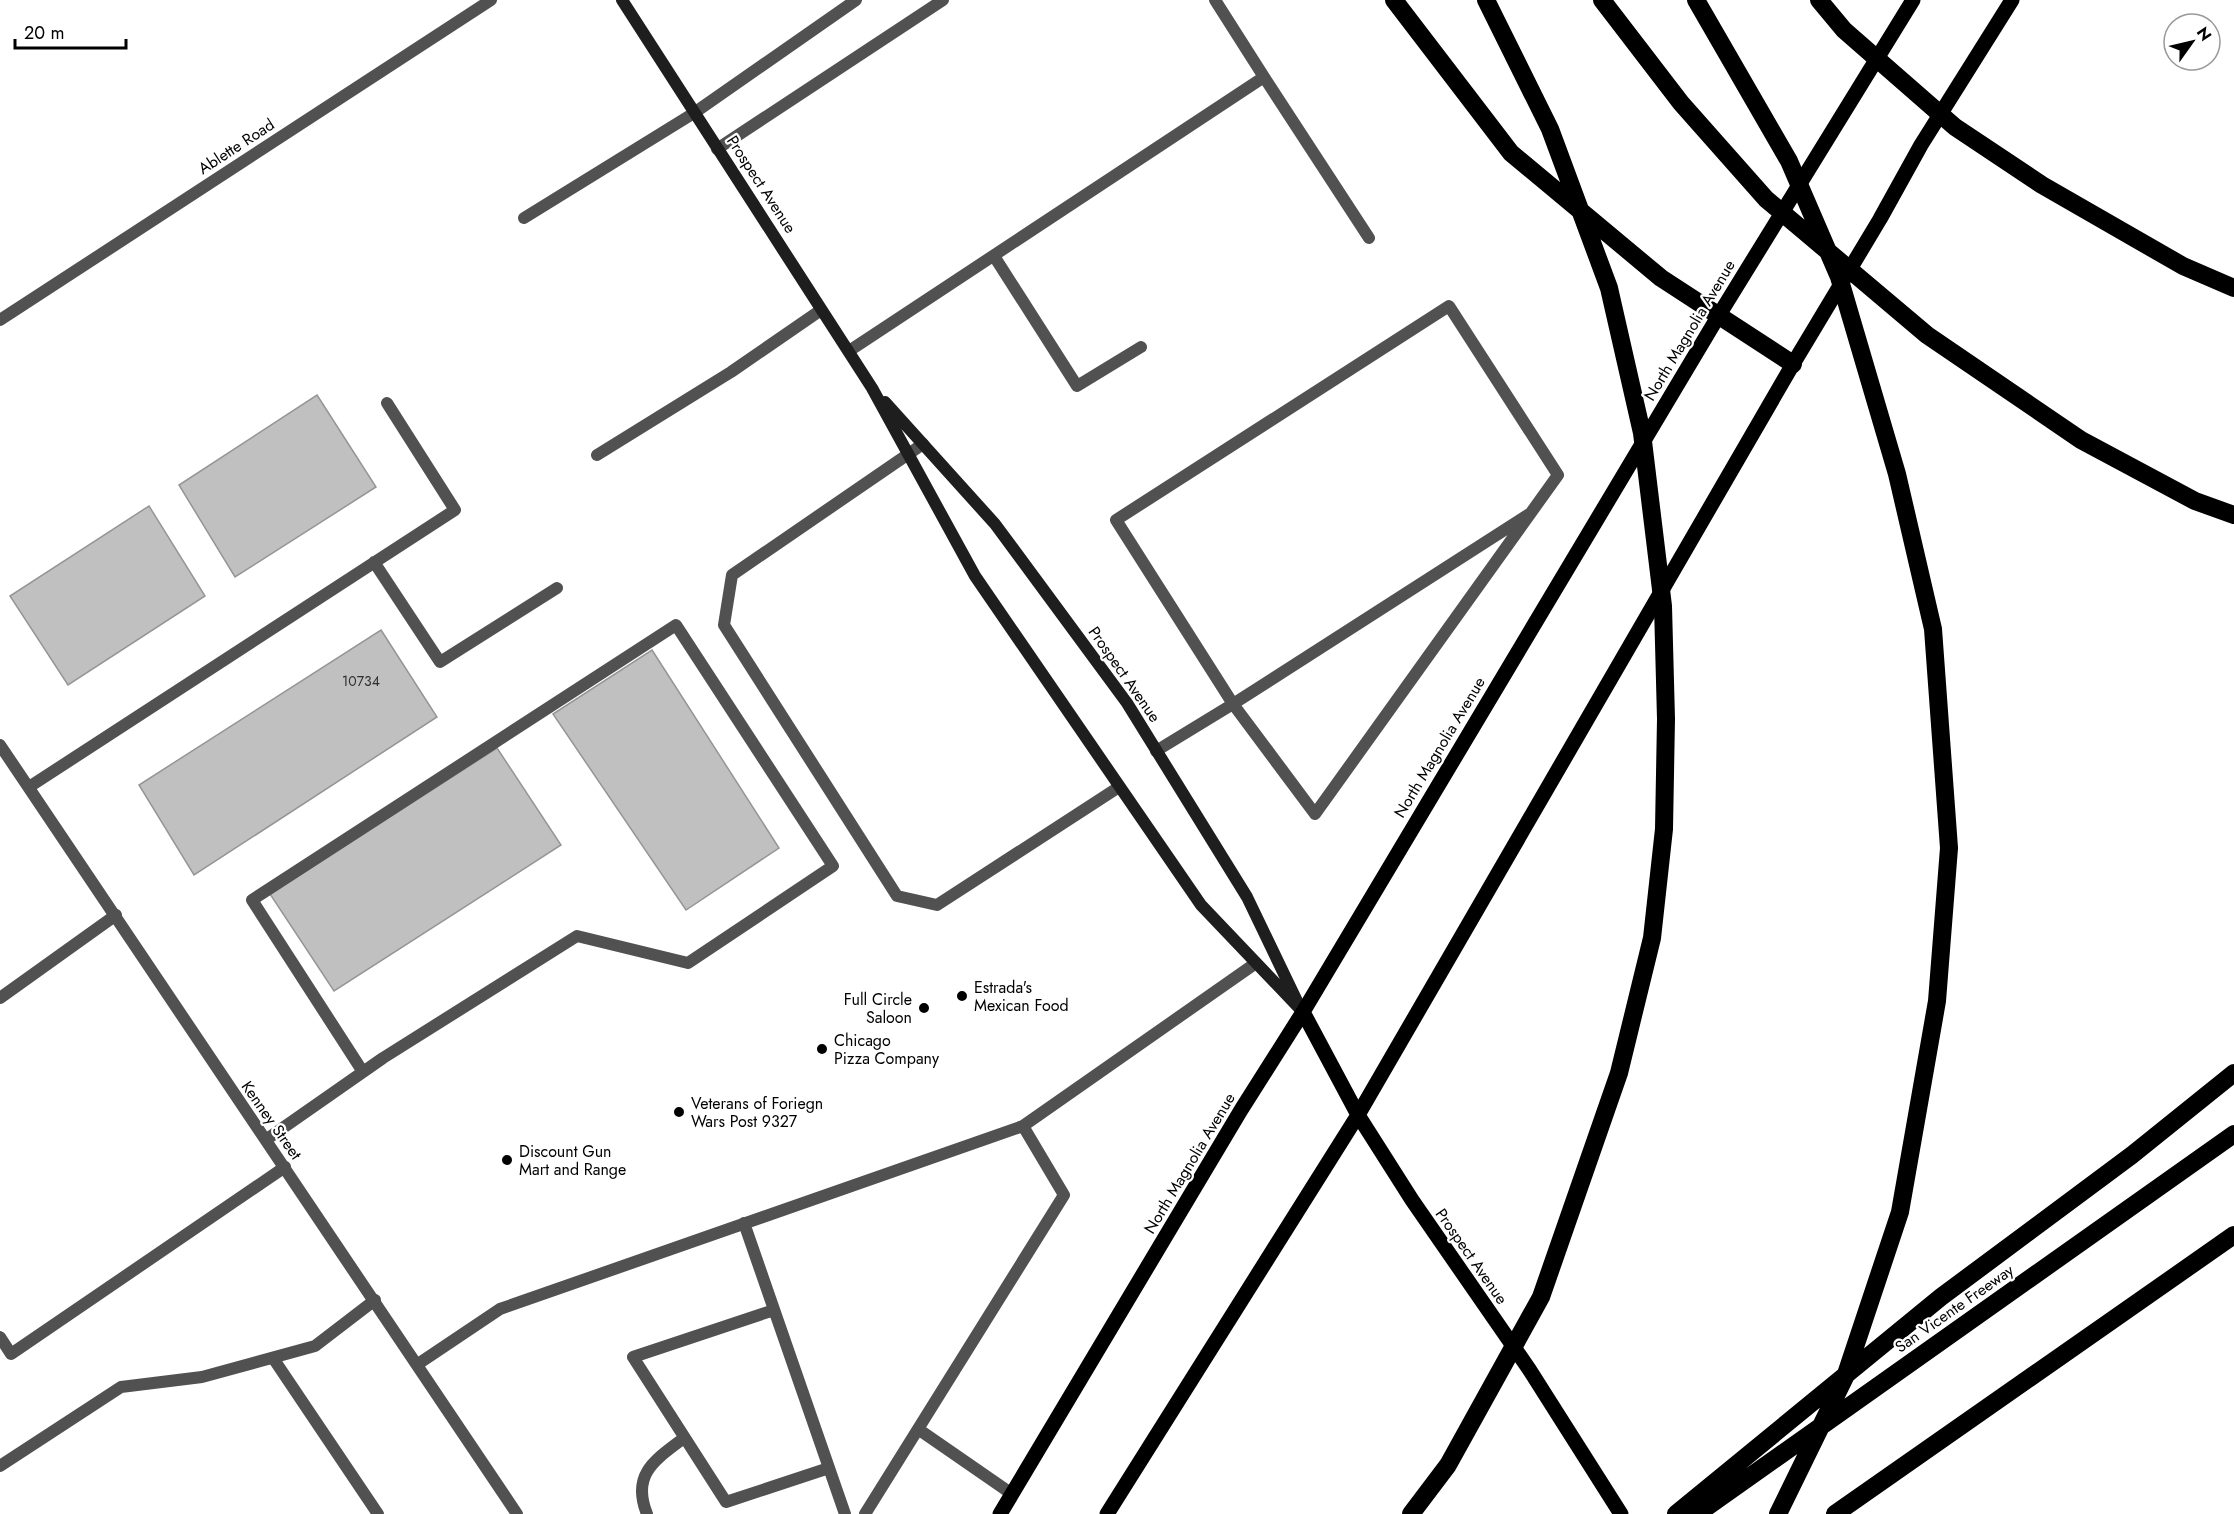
<svg xmlns="http://www.w3.org/2000/svg" width="2234" height="1514" font-family="Jost,sans-serif">
	<style>
		.building { fill: #c0c0c0; stroke: #959595; stroke-width: 1.5 }
		.lines { fill: none; stroke-linecap: round; stroke-linejoin: round }
		.service { stroke: #515151; stroke-width: 12 }
		.minor { stroke: #515151; stroke-width: 12 }
		.secondary { stroke: #1e1e1e; stroke-width: 12 }
		.primary { stroke: #000; stroke-width: 15 }
		.motorway { stroke: #000; stroke-width: 18 }
		.poi-dot { fill: #000; stroke: #fff; stroke-width: 2 }
		.labels { text-anchor: middle; stroke-width: 4.5; stroke-linejoin: round; paint-order: stroke }
		.number-label { font-size: 14px; fill: #303030 }
		.street-label { font-size: 16px; fill: #000; stroke: #fff }
		.poi-label { font-size: 16px; fill: #000; stroke: #fff; text-anchor: start }
	</style>
	<rect width="100%" height="100%" fill="#fff"/>
	<path class="building" d="M317 395 376 487 235 577 179 485Z
		M149 506 205 596 68 685 10 596Z
		M381 630 437 717 194 875 139 785Z
		M652 650 779 848 686 910 553 714Z
		M497 748 561 845 334 991 270 894Z"/>
	<g class="lines">
		<path class="service" d="M1215 0 1264 77
			M717 149 943 0
			M524 218 694 113 856 0
			M994 256 1077 386 1141 347
			M849 351 1264 77 1369 238
			M923 444 732 575 724 625 897 896 937 905 1119 787
			M597 455 731 372 821 310
			M374 562 440 662 557 588
			M1156 751 1233 704 1116 520 1449 306 1558 475 1315 814 1233 704 1531 513
			M29 787 455 510 387 403
			M0 998 116 915
			M267 1139 383 1058 577 936 688 963 833 866 676 625 252 900 363 1072
			M744 1223 845 1514
			M774 1310 633 1357 726 1502 829 1468
			M0 1337 11 1354 285 1167
			M273 1358 378 1514
			M418 1364 500 1309 1023 1126 1256 963
			M918 1429 1012 1494
			M0 1466 121 1387 202 1377 315 1346 375 1300
			M647 1514C631 1474 655 1460 684 1438
			M865 1514 1064 1195 1023 1126"/>
		<path class="minor" d="M0 320 491 0
			M0 745 517 1514"/>
		<path class="secondary" d="M622 0 872 388 975 576 1201 905 1303 1012
			M885 402 995 524 1127 703 1247 897 1297 1001"/>
		<path class="primary" d="M1303 1012 1358 1115 1412 1200 1529 1369 1621 1514
			M1000 1514 1241 1110 1303 1012 1719 315 1913 0
			M1107 1514 1358 1115 1793 364 1880 219 1921 145 2012 0"/>
		<path class="motorway" d="M1394 0 1511 153 1661 278 1793 364
			M1602 0 1681 103 1766 199 1927 335 2081 440 2195 501 2234 515
			M1696 0 1789 161 1839 277 1897 474 1933 629 1949 848 1937 1001 1900 1212 1845 1377 1778 1514
			M1819 0 1844 30 1955 127 2042 185 2183 266 2234 288
			M1411 1514 1448 1465 1541 1297 1619 1073 1652 938 1664 829 1666 719 1663 606 1642 433 1609 288 1550 129 1486 0
			M1676 1514 1941 1297 2132 1155 2234 1073
			M1697 1514 2234 1134
			M1835 1514 2234 1235"/>
	</g>
	<g class="poi-dot">
		<circle cx="962" cy="996" r="6"/>
		<circle cx="924" cy="1008" r="6"/>
		<circle cx="822" cy="1049" r="6"/>
		<circle cx="679" cy="1112" r="6"/>
		<circle cx="507" cy="1160" r="6"/>
	</g>
	<g class="labels">
		<g class="number-label">
			<text x="361" y="686">10734</text>
		</g>
		<g class="street-label">
			<text transform="translate(236 146) rotate(-33)" y="6">Ablette Road</text>
			<text transform="translate(762 184) rotate(57)" y="6">Prospect Avenue</text>
			<text transform="translate(1689 330) rotate(-59)" y="6">North Magnolia Avenue</text>
			<text transform="translate(1125 674) rotate(55)" y="6">Prospect Avenue</text>
			<text transform="translate(1439 747) rotate(-59)" y="6">North Magnolia Avenue</text>
			<text transform="translate(272 1120) rotate(55)" y="6">Kenney Street</text>
			<text transform="translate(1189 1163) rotate(-59)" y="6">North Magnolia Avenue</text>
			<text transform="translate(1472 1256) rotate(55)" y="6">Prospect Avenue</text>
			<text transform="translate(1954 1308) rotate(-35)" y="6">San Vicente Freeway</text>
		</g>
		<g class="poi-label">
			<text x="974" y="993">Estrada's<tspan x="974" dy="18">Mexican Food</tspan></text>
			<text x="912" y="1005" text-anchor="end">Full Circle<tspan x="912" dy="18">Saloon</tspan></text>
			<text x="834" y="1046">Chicago<tspan x="834" dy="18">Pizza Company</tspan></text>
			<text x="691" y="1109">Veterans of Foriegn<tspan x="691" dy="18">Wars Post 9327</tspan></text>
			<text x="519" y="1157">Discount Gun<tspan x="519" dy="18">Mart and Range</tspan></text>
		</g>
	</g>
	<g transform="translate(2192 42) rotate(56)"><circle r="28" fill="#ffffff" stroke="#999999" stroke-width="1.5"/>
	<path d="M0-4.5L10 22L0 15L-10 22Z" fill="#000000"/>
	<text y="-9" font-size="16" font-weight="bold" text-anchor="middle" fill="#000000">N</text>
	</g>
	<path d="M15 39v9h111v-9" fill="none" stroke="#000000" stroke-width="3"/>
	<text x="24" y="39" font-size="18" fill="#000000" stroke="#ffffff" stroke-width="4.5" paint-order="stroke">20 m</text>
</svg>
